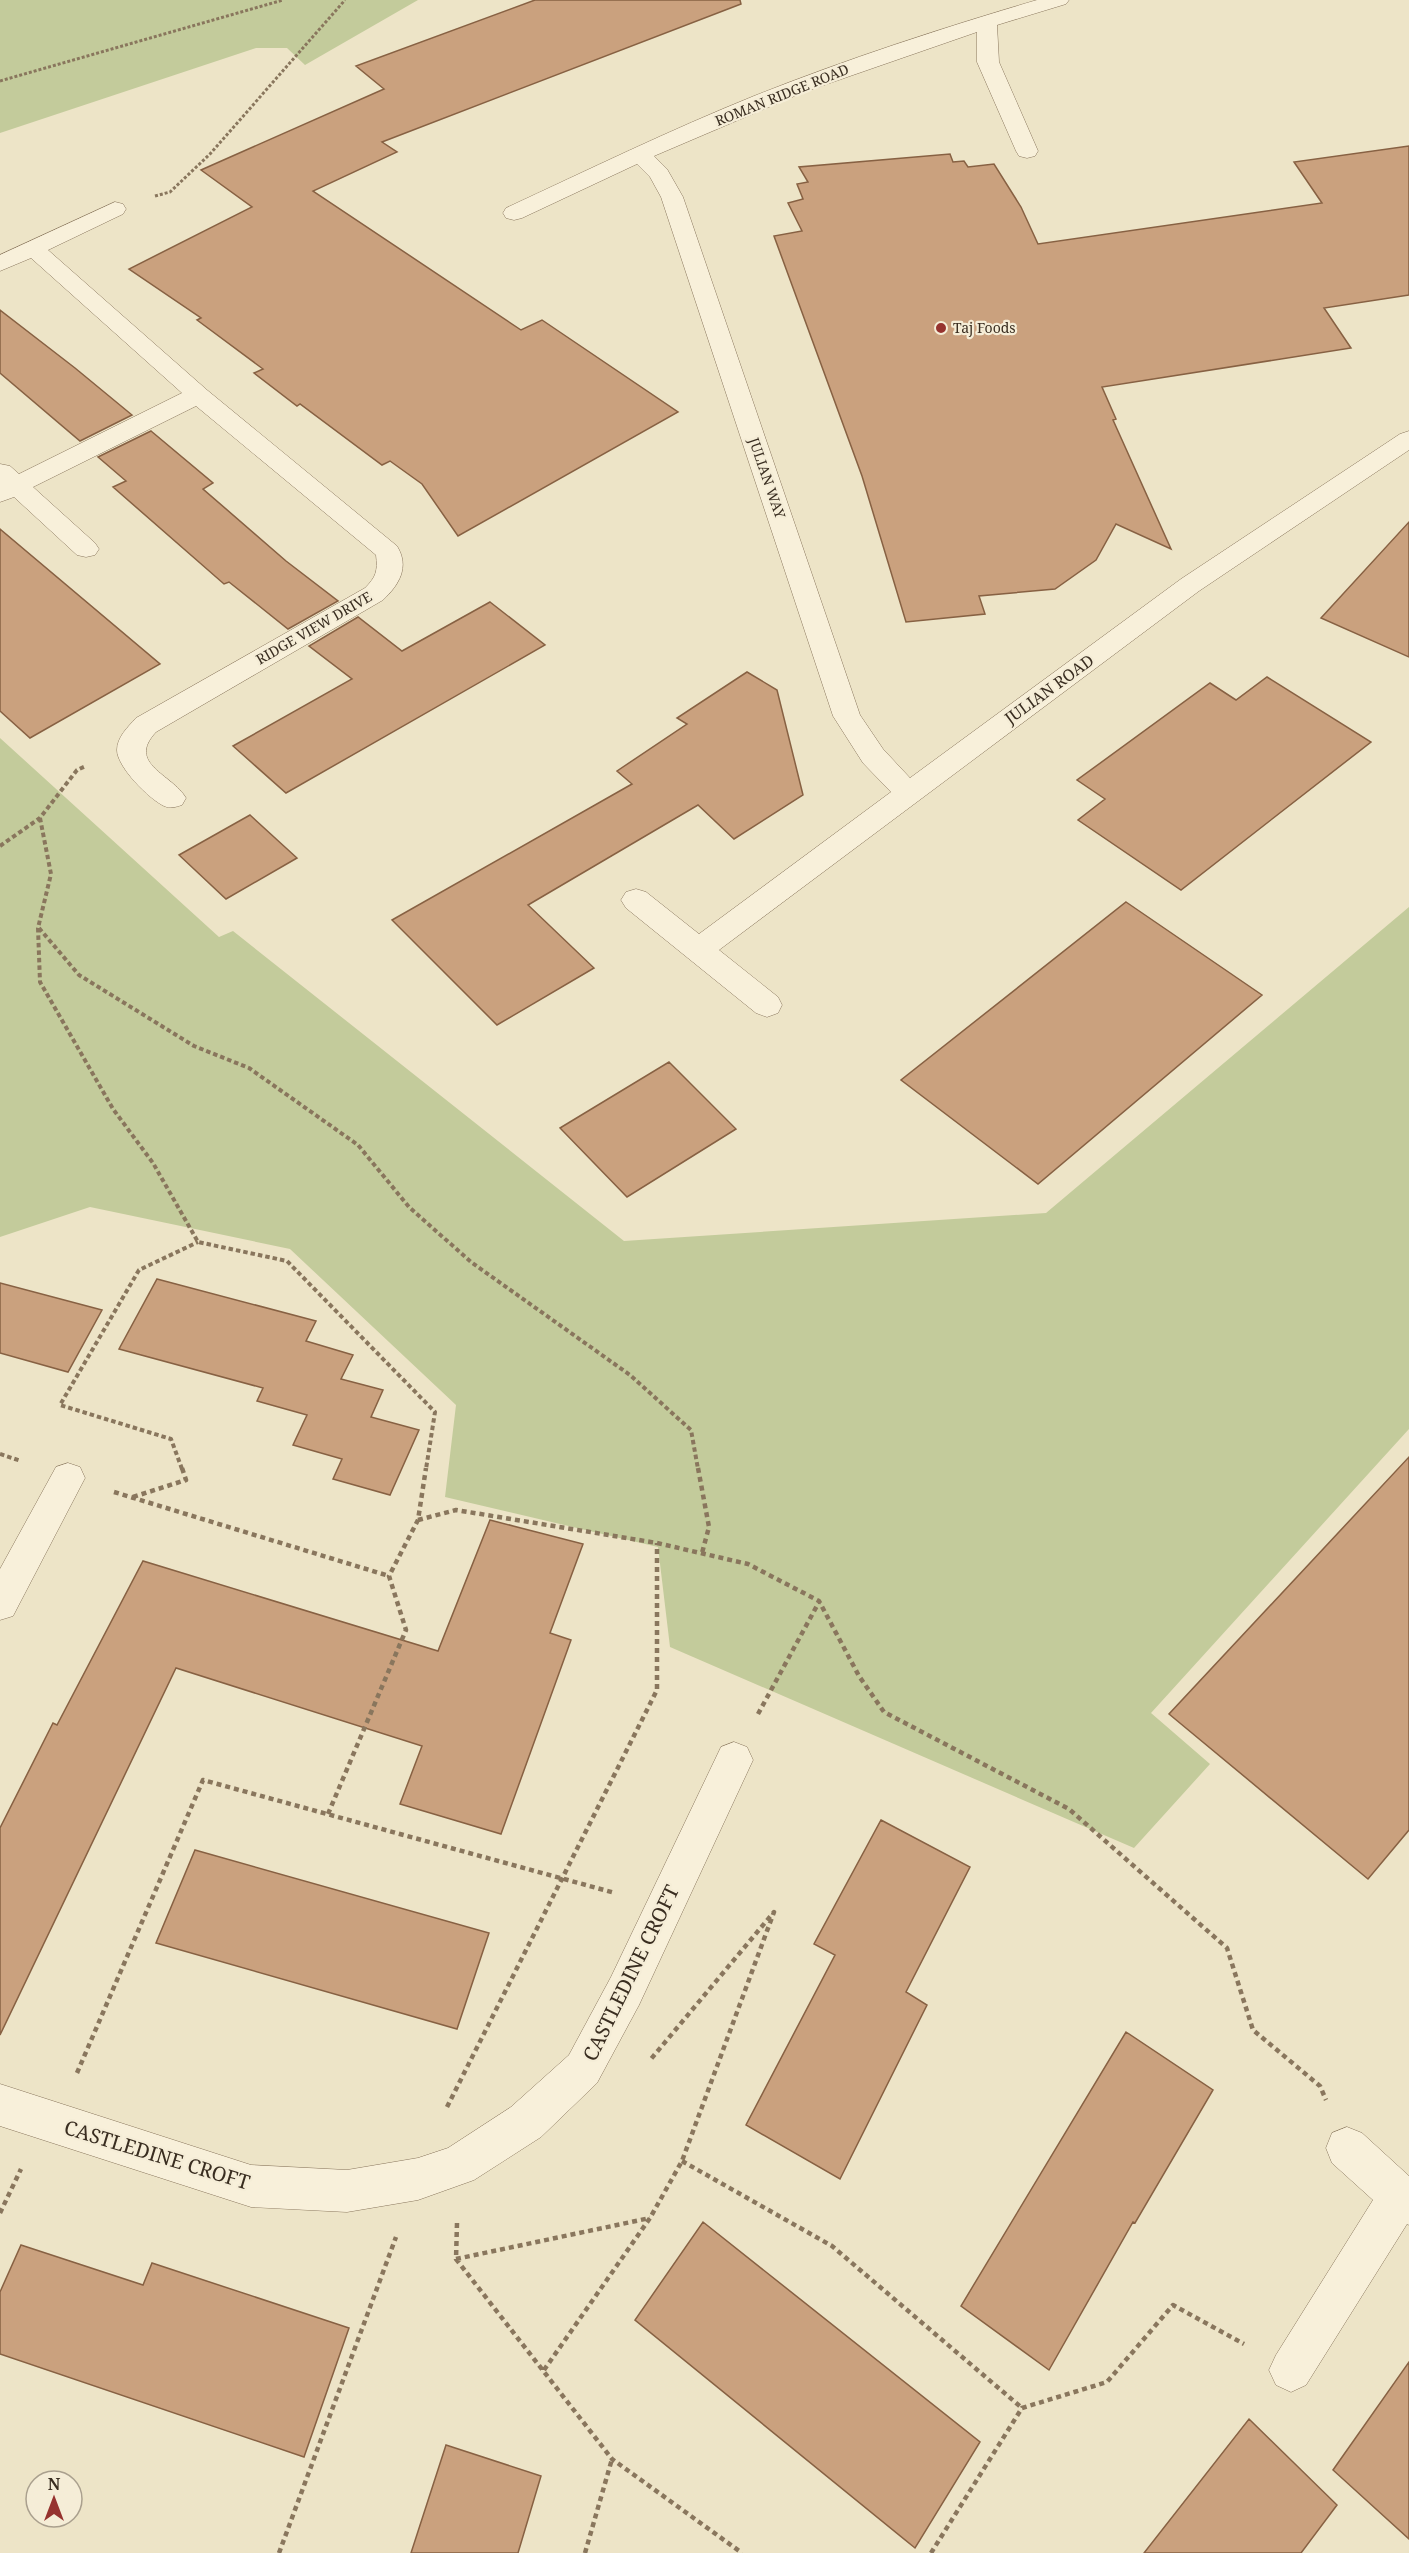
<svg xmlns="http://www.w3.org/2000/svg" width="1409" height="2553" font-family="'Noto Serif',serif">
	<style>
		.green { fill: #c3cb9b }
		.building { fill: #caa17e; stroke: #876143; stroke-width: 1.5 }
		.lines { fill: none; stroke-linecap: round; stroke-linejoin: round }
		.minor-casing { stroke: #89765d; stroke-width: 1 }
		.path-far2 { stroke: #89765d; stroke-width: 3; stroke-dasharray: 3 2; stroke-linecap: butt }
		.path-far1 { stroke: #89765d; stroke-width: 4; stroke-dasharray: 4.5 3; stroke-linecap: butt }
		.path { stroke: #89765d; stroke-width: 4.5; stroke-dasharray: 5 4; stroke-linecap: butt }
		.minor { fill: #f8f0da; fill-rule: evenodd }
		.poi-dot { fill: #96332f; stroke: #f5edd7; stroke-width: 2 }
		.labels { text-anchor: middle; stroke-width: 4.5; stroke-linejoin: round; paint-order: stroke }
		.far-street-label { font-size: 14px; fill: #392d20; stroke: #f5edd7 }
		.far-poi-label { font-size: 14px; fill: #392d20; stroke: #f5edd7; text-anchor: start }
		.street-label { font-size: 16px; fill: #392d20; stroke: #f5edd7 }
		.near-street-label { font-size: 20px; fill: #392d20; stroke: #f5edd7 }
	</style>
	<rect width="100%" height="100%" fill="#ede4c7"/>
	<path class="green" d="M0 0H418L305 65 287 48H256L0 133Z
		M0 738 219 937 233 931 624 1241 1046 1213 1409 907V1429L1151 1713 1210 1764 1134 1848 670 1647 658 1547 445 1497 456 1405 290 1249 90 1207 0 1237Z"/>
	<path class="building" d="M535 0H740L741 4 382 142 397 152 313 191 521 330 542 320 678 412 458 536 422 484 390 461 382 465 300 404 297 406 254 373 263 369 197 320 201 318 129 269 252 207 201 170 384 89 356 66Z
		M1409 146V295L1324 308 1351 348 1102 387 1116 419 1113 420 1171 549 1116 524 1096 560 1055 589 979 596 985 614 906 622 862 476 774 236 802 231 788 203 803 199 797 184 808 182 799 167 950 154 953 162 964 161 968 167 994 164 1021 207 1038 244 1322 203 1294 162Z
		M0 310 75 368 132 415 80 441 0 373Z
		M151 431 213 483 203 489 286 561 338 601 288 629 229 582 224 584 113 487 126 481 98 457Z
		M1409 522V657L1321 618Z
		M0 529 160 664 30 738 0 711Z
		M490 602 545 645 286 793 233 746 352 679 309 646 358 617 402 651Z
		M747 672 777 690 803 795 734 839 698 805 528 905 594 968 497 1025 392 920 632 784 617 771 687 724 677 718Z
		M1267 677 1371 742 1181 890 1078 820 1105 799 1077 780 1210 683 1236 700Z
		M250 815 297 858 226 899 179 855Z
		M1126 902 1262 995 1038 1184 901 1080Z
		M669 1062 736 1129 627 1197 560 1128Z
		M157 1279 316 1321 306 1341 353 1355 341 1379 383 1390 371 1417 419 1430 390 1495 333 1479 342 1459 293 1445 307 1415 257 1401 263 1388 119 1349Z
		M0 1283 102 1310 68 1372 0 1353Z
		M1409 1457V1830L1368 1879 1169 1714Z
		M490 1520 583 1544 550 1633 571 1640 501 1834 400 1804 422 1746 176 1668 0 2035V1828L53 1723 57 1725 143 1561 438 1651Z
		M881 1820 970 1867 906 1992 927 2005 840 2179 746 2125 835 1955 814 1944Z
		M195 1850 489 1933 457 2029 156 1943Z
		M1126 2032 1213 2090 1135 2223 1133 2222 1049 2370 961 2306Z
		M703 2222 980 2442 915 2548 635 2320Z
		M21 2245 143 2285 152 2263 349 2328 304 2457 0 2354V2292Z
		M1409 2362V2539L1333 2470Z
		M1249 2419 1337 2505 1301 2553H1144Z
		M446 2445 541 2476 518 2553H411Z"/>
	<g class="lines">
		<defs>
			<path id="minor" d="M1037 0H1069L1066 4 997 25 999 62 1038 151 1035 156 1027 158 1019 156 1016 151 977 62V32L804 92 654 156 667 169 683 197 860 715 883 749 910 778 1181 579 1400 434 1409 431V450L1199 591 719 950 778 997 782 1005 778 1013 767 1017 756 1013 626 908 621 900 626 892 636 889 646 892 699 934 891 792 863 763 833 716 661 197 650 177 637 164 522 218 514 220 506 218 503 213 506 208C588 170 670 130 754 96 847 59 942 28 1037 0Z
				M115 202 123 204 126 209 123 214 48 250 207 390 397 546C410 567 399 585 383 600L156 732C126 764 172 774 186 798L182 805C175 807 171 809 164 806 149 799 117 767 117 750 117 737 128 727 136 718L365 588C376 577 378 571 376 555L196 406 33 487 95 543 99 549 95 555 86 557 77 555 14 497 0 502V464L10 466 19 474 182 393 31 258 0 271V255Z
				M68 1463 80 1467 85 1478 13 1616 0 1620V1569L56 1467Z
				M734 1742 747 1747 753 1760 639 2005 597 2083 541 2137 474 2180 418 2200 347 2212 251 2207 0 2126V2084L251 2165 347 2170 418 2158 448 2148 511 2107 569 2055 611 1977 721 1747Z
				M1347 2127 1362 2133 1409 2176V2225L1407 2224 1306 2385 1291 2392 1276 2385 1269 2370 1276 2355 1373 2200 1332 2163 1326 2148 1332 2133Z"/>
		</defs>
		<use href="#minor" class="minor-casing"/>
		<path class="path-far2" d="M0 81 283 0
			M155 196 170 192 210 154 345 0"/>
		<path class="path-far1" d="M40 818 51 874 38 928 40 982 113 1109 153 1163 198 1242 287 1261 435 1412 426 1469
			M0 846 40 818 77 770 86 766
			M39 928 79 975 194 1046 249 1068 358 1145 409 1207 471 1262 630 1375 691 1430 698 1469
			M0 1454 21 1461
			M182 1469 171 1439 60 1405 139 1270 198 1242"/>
		<path class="path" d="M698 1468 709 1527 702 1553
			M114 1492 389 1576
			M133 1497 186 1480 182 1468
			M418 1520 456 1510 657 1543 748 1564 819 1601 859 1676 884 1712 1069 1809 1227 1948 1253 2030 1320 2086 1326 2100
			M758 1714 819 1602
			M328 1814 406 1630 389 1576 418 1520 426 1468
			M77 2073 203 1780 615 1893
			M447 2107 657 1690V1543
			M682 2161 832 2246 1022 2408
			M0 2213 21 2169
			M457 2223 456 2259 612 2459 742 2553
			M456 2259 650 2218
			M544 2370 650 2218 682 2161 774 1912 651 2059
			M279 2553 396 2237
			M585 2553 612 2459
			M931 2553 1022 2408 1107 2382 1173 2305 1244 2344"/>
		<use href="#minor" class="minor"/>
	</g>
	<circle class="poi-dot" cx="941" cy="328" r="6"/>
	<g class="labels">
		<g class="far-street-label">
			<text transform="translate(782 95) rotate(-22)" y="5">ROMAN RIDGE ROAD</text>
			<text transform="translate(767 478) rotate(71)" y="5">JULIAN WAY</text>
			<text transform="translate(314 628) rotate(-30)" y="5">RIDGE VIEW DRIVE</text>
		</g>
		<g class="far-poi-label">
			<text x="953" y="333">Taj Foods</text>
		</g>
		<g class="street-label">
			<text transform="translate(1049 689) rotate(-36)" y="6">JULIAN ROAD</text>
		</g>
		<g class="near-street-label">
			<text transform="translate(631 1973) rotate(-64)" y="7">CASTLEDINE CROFT</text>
			<text transform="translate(157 2155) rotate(17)" y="7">CASTLEDINE CROFT</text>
		</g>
	</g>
	<g transform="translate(54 2499)"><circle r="28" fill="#f5edd7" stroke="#aaa08e" stroke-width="1.5"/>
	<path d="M0-4.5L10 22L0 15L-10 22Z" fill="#96332f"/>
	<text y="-9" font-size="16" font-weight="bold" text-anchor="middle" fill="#392d20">N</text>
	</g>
</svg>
